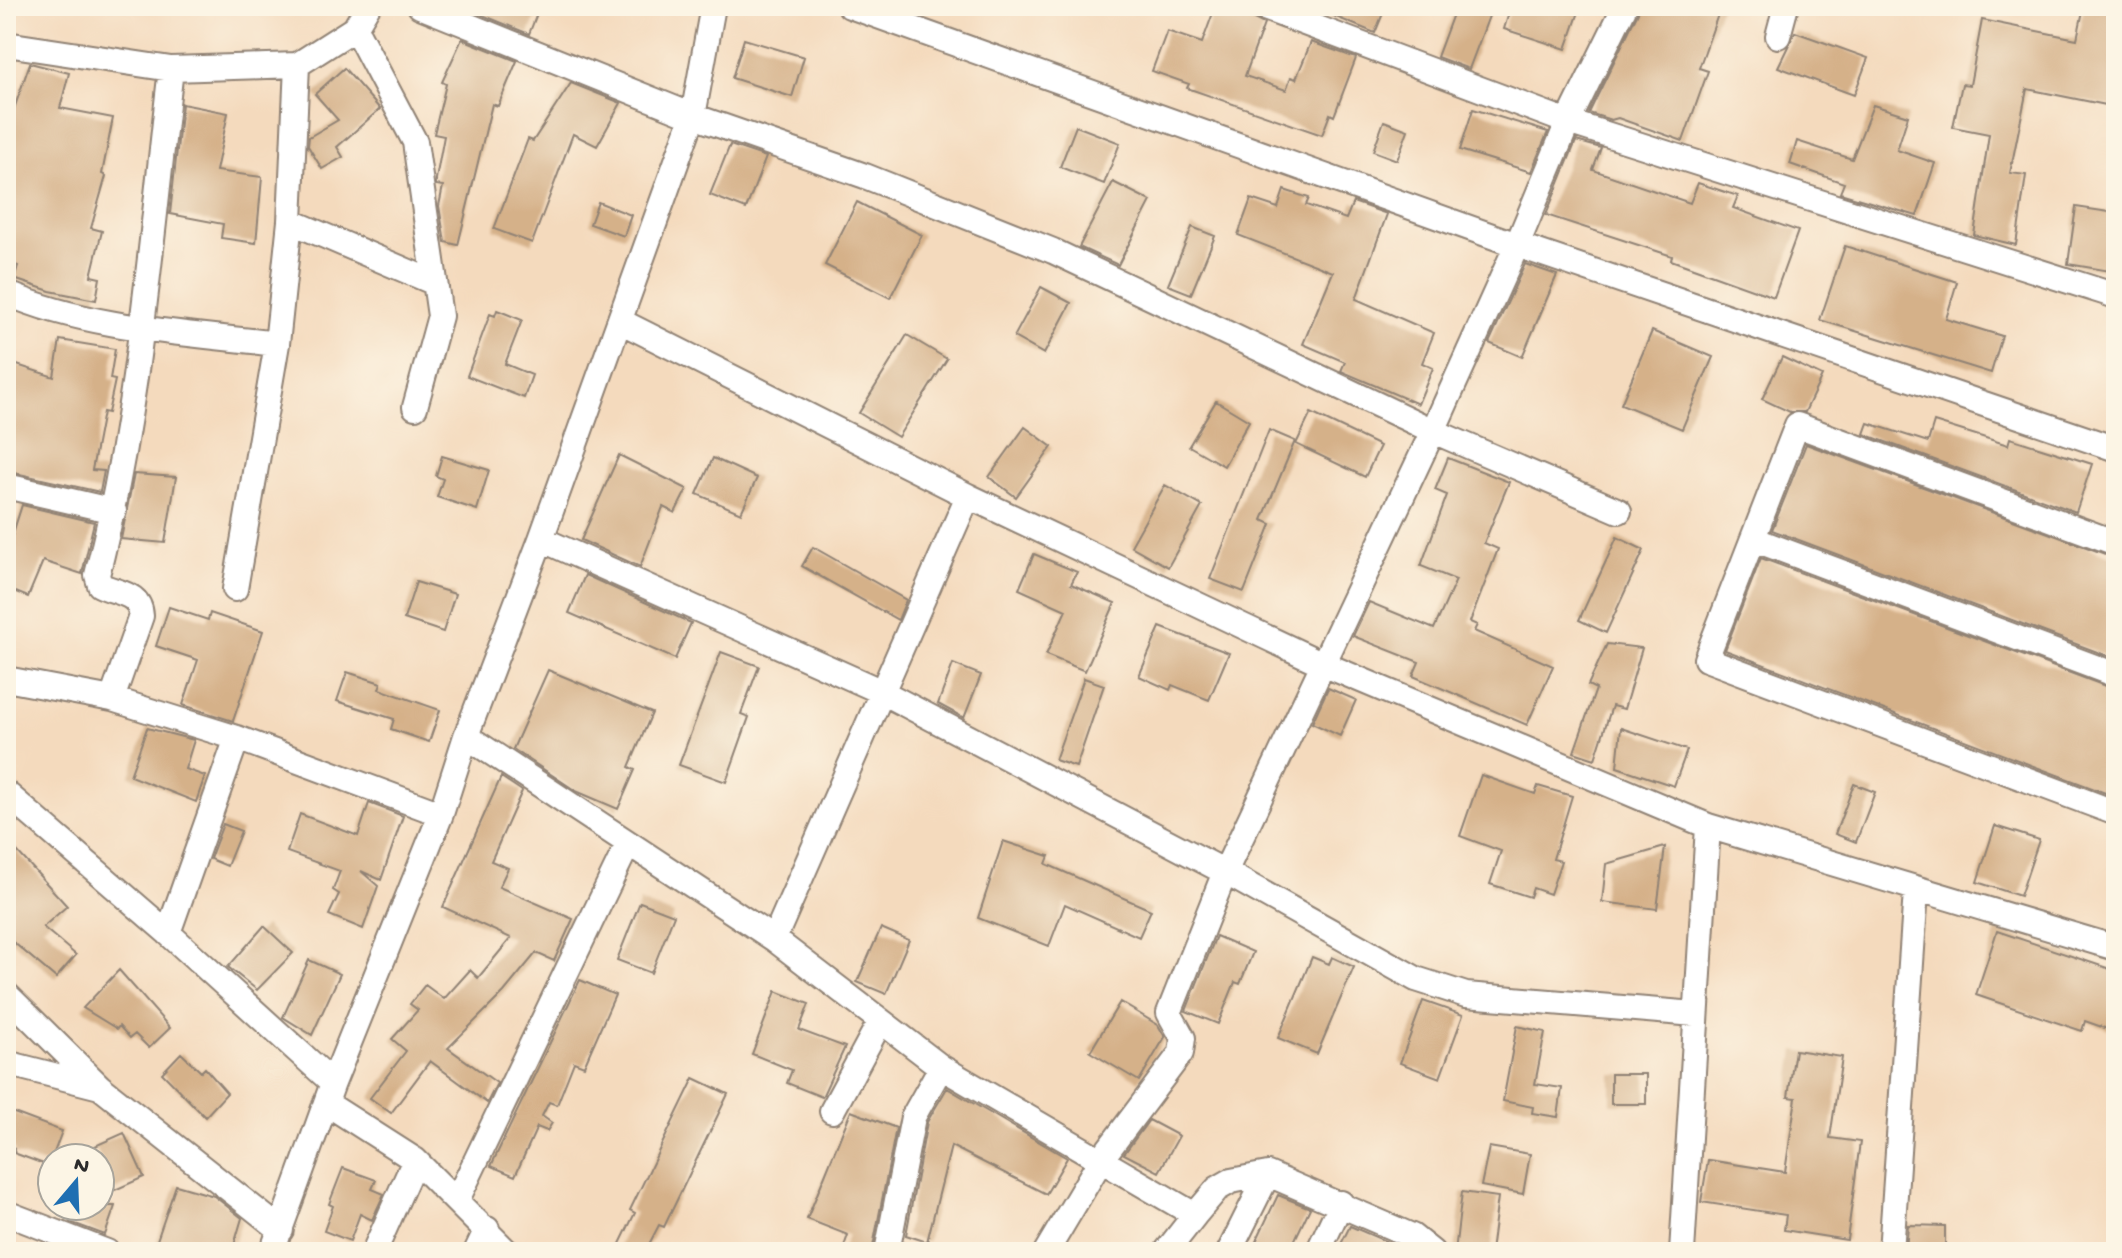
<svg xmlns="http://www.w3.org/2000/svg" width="2122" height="1258" font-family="'Gochi Hand',sans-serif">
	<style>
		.building { fill: #d5b189 }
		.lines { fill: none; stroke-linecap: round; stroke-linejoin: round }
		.street-casing { stroke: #908274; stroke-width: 28 }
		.street { stroke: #fff; stroke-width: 24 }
	</style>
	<rect width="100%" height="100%" fill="#fcf5e5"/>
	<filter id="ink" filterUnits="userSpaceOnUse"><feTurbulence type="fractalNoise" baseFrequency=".0125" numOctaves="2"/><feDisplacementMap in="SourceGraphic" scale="16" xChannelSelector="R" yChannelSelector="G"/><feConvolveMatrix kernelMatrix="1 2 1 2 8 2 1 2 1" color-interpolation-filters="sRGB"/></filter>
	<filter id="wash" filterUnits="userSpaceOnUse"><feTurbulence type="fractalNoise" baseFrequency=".006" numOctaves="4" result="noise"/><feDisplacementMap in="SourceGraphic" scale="32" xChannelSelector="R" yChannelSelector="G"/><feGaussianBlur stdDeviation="1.8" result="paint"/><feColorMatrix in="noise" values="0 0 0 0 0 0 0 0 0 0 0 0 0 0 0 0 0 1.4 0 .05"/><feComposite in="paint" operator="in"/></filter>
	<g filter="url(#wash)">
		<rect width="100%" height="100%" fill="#f4dabd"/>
		<g id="blocks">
			<path class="building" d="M477 6H540L529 34 475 12Z
				M1220 6H1244L1248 16 1264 24 1245 76 1286 90 1291 77 1296 79 1311 42 1356 58 1334 116 1330 114 1322 135 1187 88 1189 84 1152 71 1167 31 1202 43 1213 13 1218 15Z
				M1309 6H1386L1375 33Z
				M1456 6 1489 16 1469 69 1437 57Z
				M1511 6H1581L1566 49 1504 29Z
				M1641 6H1721L1699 68 1708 71 1683 141 1618 118 1611 120 1589 113Z
				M2084 6H2116V107L2027 89 2010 173 2026 175 2016 245 1974 235 1989 134 1953 127 1962 84 1970 85 1982 20 2077 39Z
				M1795 32 1868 58 1854 95 1778 67Z
				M462 39 517 61 498 106 492 104 458 245 445 242 439 206 443 186 436 185V179L444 136 434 134 446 84 442 82Z
				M744 39 804 57 792 97 732 78Z
				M30 63 69 73 60 108 113 118 102 174 106 176 91 228 102 231 91 276 100 278 96 300 50 291 14 279 18 266 6 262V213L13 193 6 190V132Z
				M344 68 380 109 337 147 343 157 322 169 308 146 309 137 338 120 315 94Z
				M571 83 621 103 597 146 573 134 532 243 494 229 528 139 533 141Z
				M182 104 228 113 216 171 262 177 256 243 221 238 223 224 170 214Z
				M1873 105 1908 116 1897 150 1935 163 1917 216 1840 193 1844 183 1790 164 1797 141 1852 159Z
				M1473 109 1548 132 1531 172 1460 150Z
				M1384 121 1408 130 1397 160 1373 151Z
				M1076 126 1120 143 1104 184 1060 167Z
				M1576 141 1601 148 1593 170 1690 203 1698 183 1738 196 1733 208 1798 231 1774 297 1671 260 1672 256 1546 215Z
				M730 145 766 157 746 209 710 195Z
				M1113 182 1151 201 1118 265 1079 247Z
				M1284 190 1309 198 1306 205 1346 219 1353 202 1387 214 1356 299 1434 333 1422 363 1433 368 1418 404 1341 371 1345 362 1303 344 1333 272 1238 235 1251 199 1278 208Z
				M598 202 631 215 624 236 590 224Z
				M857 202 922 235 890 298 825 265Z
				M2076 207 2116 213V272L2068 264Z
				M1192 227 1215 236 1191 294 1168 285Z
				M1845 246 1957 282 1946 319 2002 336 1991 373 1820 320Z
				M1525 264 1557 275 1522 357 1489 343Z
				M1041 287 1071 303 1044 354 1014 337Z
				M497 310 522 320 505 364 532 375 524 398 467 376 490 314 495 316Z
				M1652 331 1713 357 1682 429 1621 404Z
				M907 335 947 359 898 437 859 413Z
				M60 340 115 349 110 379 115 380 108 413 103 412 92 470 104 471 100 492 6 471V377L11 363 54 377Z
				M1782 357 1822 376 1805 412H1790L1762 399Z
				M1216 401 1249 421 1224 466 1189 446Z
				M1311 413 1380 446 1365 477 1296 444Z
				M1934 422 2008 445 2010 438 2092 464 2076 512 1864 434 1868 423 1928 442Z
				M1025 427 1052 447 1016 497 989 477Z
				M1269 430 1295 441 1262 520 1271 524 1244 592 1210 579Z
				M1806 444 2116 558V659L1772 530Z
				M619 455 687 489 675 513 663 507 640 567 581 540Z
				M442 456 489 470 477 510 437 497 443 479 436 476Z
				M713 458 757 478 741 513 697 494Z
				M1448 458 1509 482 1484 543 1498 549 1470 622 1477 625 1474 631 1553 666 1527 725 1413 676 1419 662 1353 636 1369 602 1434 629 1456 580 1421 566 1447 495 1435 490Z
				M134 474 176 477 165 543 121 539Z
				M1165 485 1202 506 1168 567 1131 546Z
				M22 505 94 522 82 574 43 561 28 597 6 588V555Z
				M1617 537 1644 550 1606 633 1579 620Z
				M813 547 906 600 898 620 802 566Z
				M1034 554 1077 572 1071 584 1115 603 1085 671 1046 655 1066 610 1019 589Z
				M1761 558 2116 690V797L1725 650Z
				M585 575 691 623 675 659 569 613Z
				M416 582 455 594 443 632 404 619Z
				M169 607 208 620 210 613 263 631 233 721 183 705 198 660 156 646Z
				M1160 627 1229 653 1209 700 1172 685 1170 690 1139 676Z
				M1607 644 1642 648 1624 709 1612 706 1595 759 1574 752 1596 689 1588 685Z
				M721 652 759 666 741 714 749 717 726 782 679 765Z
				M953 664 981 675 964 718 938 704Z
				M548 670 652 713 629 767 635 770 618 809 576 791 513 749Z
				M347 672 381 683 379 689 440 710 429 742 391 729 394 719 337 701Z
				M1084 678 1104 685 1076 767 1055 760Z
				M1328 688 1356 700 1340 736 1312 723Z
				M147 728 194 740 185 769 205 776 196 802 130 776Z
				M1621 728 1687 750 1674 786 1617 767Z
				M1481 775 1535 794 1538 786 1572 796 1553 859 1561 861 1550 894 1533 888 1530 897 1490 884 1501 851 1460 836Z
				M501 777 522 791 491 861 508 868 499 887 573 919 554 961 536 953 504 992 448 1048 497 1083 487 1103 430 1061 391 1113 370 1098 406 1051 392 1039 418 1010 410 1004 425 985 444 999 470 970 478 978 511 938 443 907Z
				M1854 784 1875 792 1856 842 1835 834Z
				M369 803 403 816 381 880 361 871 378 886 363 929 329 915 339 894 333 890 340 871 287 852 300 814 358 836Z
				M223 824 241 831 227 866 210 859Z
				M1995 826 2039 840 2020 896 1977 882Z
				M6 839 67 906 43 927 76 955 56 978 6 936Z
				M1003 841 1049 856 1046 864 1151 910 1139 937 1065 904 1049 946 978 918Z
				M1665 847 1657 909 1602 902 1606 864Z
				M640 902 674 915 651 973 617 960Z
				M264 926 293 953 257 990 228 967Z
				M881 928 909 940 886 994 857 982Z
				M1997 931 2116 971V1032L2085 1021 2082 1031 1976 995Z
				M1216 936 1253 952 1240 984 1235 982 1218 1024 1186 1011Z
				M1312 957 1329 964 1332 957 1354 967 1317 1054 1278 1038Z
				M309 960 340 974 312 1035 283 1017Z
				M119 970 170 1028 149 1048 135 1034 130 1038 119 1026 117 1029 83 1008Z
				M580 980 615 995 584 1066 574 1062 557 1105 549 1102 542 1116 552 1123 547 1131 537 1127 515 1176 491 1166Z
				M776 991 809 1004 799 1030 845 1047 822 1097 787 1083 792 1070 752 1054Z
				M1423 1001 1463 1015 1440 1078 1400 1063Z
				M1120 1002 1158 1025 1165 1037 1139 1081 1090 1052Z
				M1517 1026 1545 1032 1535 1084 1562 1088 1558 1117 1532 1113 1533 1107 1503 1101Z
				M1795 1050 1842 1057 1830 1138 1860 1142 1847 1240 1784 1230 1786 1215 1701 1202 1708 1160 1785 1172 1796 1098 1788 1097Z
				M181 1053 201 1072 205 1068 227 1093 205 1117 162 1073Z
				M1611 1074H1646V1104H1611Z
				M694 1078 728 1094 664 1227 659 1225 645 1252H616L635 1213 630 1210Z
				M947 1088 1067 1158 1046 1194 951 1146 927 1242 906 1235 927 1122Z
				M6 1110 62 1131 49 1166 14 1153 15 1149 6 1146Z
				M851 1111 896 1128 872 1252H842L848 1235 807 1219Z
				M1149 1120 1179 1136 1159 1172 1124 1154Z
				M124 1133 144 1177 115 1190 95 1146Z
				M1489 1147 1530 1154 1523 1194 1481 1186Z
				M343 1168 376 1180 372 1189 384 1194 372 1220 360 1214 350 1241 324 1231 333 1206 329 1204Z
				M176 1185 214 1196 242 1218 232 1252H153Z
				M1462 1192 1498 1197 1491 1252H1455Z
				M1278 1195 1310 1208 1289 1252H1251Z
				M75 1206H115L105 1235 70 1222Z
				M1908 1225 1945 1226V1252H1906Z
				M1350 1226 1404 1249 1408 1252H1337Z"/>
		</g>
	</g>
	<g filter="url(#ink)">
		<use href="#blocks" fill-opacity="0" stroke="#908274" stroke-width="2"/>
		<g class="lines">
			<defs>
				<path id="street" d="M420 6 693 116 865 176 1053 251 1433 431 1619 511
					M850 6 1517 245 2116 449
					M1259 6 1568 122 2116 296
					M355 28 415 142 440 316 415 407
					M1778 36 1786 6
					M6 44 171 69 297 65 355 28 368 6
					M290 221 435 283
					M6 293C89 329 188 333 277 344L235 589
					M620 321 968 496 1323 664 1708 826 2116 948
					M277 344 290 221 297 65
					M6 486 114 511
					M541 539 880 691 1225 872 1416 979 1466 995 1695 1014
					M1753 539 2116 675
					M2116 543 1797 425 1706 659 2116 813
					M6 679 112 699 237 738 441 814
					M112 699 141 616C140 592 118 594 100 585L97 575C139 410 151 238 171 69
					M466 736 774 939 941 1067 1195 1215 1217 1189 1231 1181 1268 1174 1412 1236 1432 1252
					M6 793 168 933 333 1083
					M168 933 237 738
					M774 939 968 496
					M6 994 100 1087 281 1230
					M6 1063 100 1087
					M326 1103 415 1160 507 1252
					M832 1111 880 1022
					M457 1200 628 844
					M6 1213 107 1252
					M272 1252 333 1083 441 814 466 736 541 539 693 116 713 6
					M374 1252 415 1160
					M476 1252 487 1229
					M887 1252 913 1117 941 1067
					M1046 1252 1102 1158 1181 1053 1183 1038 1169 1013 1225 872 1433 431 1517 245 1568 122 1625 6
					M1166 1252 1195 1215
					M1229 1252 1268 1174
					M1318 1252 1341 1203
					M1682 1252 1708 826
					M1891 1252 1916 891"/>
			</defs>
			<use href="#street" class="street-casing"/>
			<use href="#street" class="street"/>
		</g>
	</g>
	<rect width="2122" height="1258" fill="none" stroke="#fcf5e5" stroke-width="32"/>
	<g transform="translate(76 1182) rotate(19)"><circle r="38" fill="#fcf5e5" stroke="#a8a49b" stroke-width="2"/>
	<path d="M0-6L14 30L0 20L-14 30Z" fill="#1f6fb2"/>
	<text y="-12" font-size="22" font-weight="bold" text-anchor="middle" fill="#2b2b2b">N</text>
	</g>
</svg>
